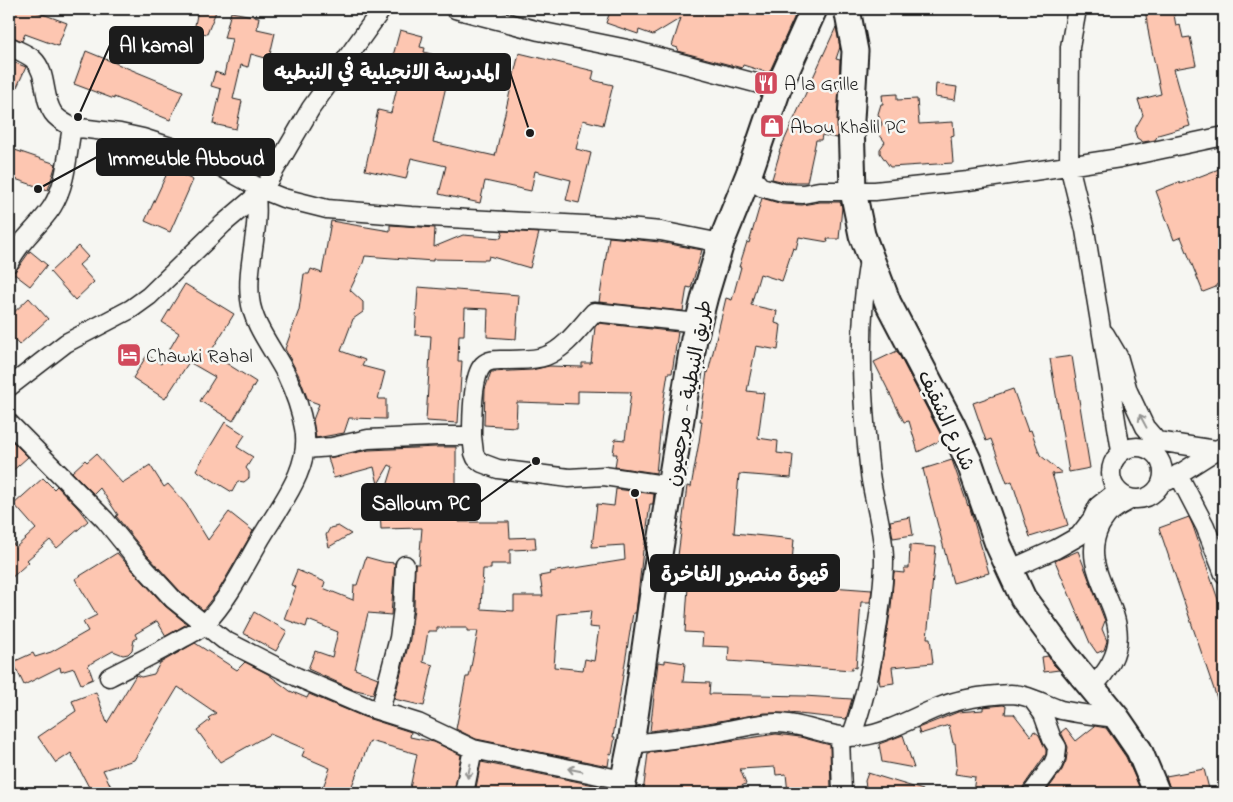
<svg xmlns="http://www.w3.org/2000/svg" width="1233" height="802" font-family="'Indie Flower','Playpen Sans Arabic',sans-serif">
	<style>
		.building { fill: #fdc6b1; stroke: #1c1c1c; fill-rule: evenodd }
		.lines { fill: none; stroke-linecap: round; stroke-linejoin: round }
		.minor-casing { stroke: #1c1c1c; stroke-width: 21 }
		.secondary-casing { stroke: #1c1c1c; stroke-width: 29 }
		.minor { stroke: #f6f6f2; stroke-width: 18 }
		.secondary { stroke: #f6f6f2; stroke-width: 25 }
		.oneway { stroke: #949492 }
		.labels { text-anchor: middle; stroke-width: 5; stroke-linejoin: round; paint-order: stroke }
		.poi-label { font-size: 20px; fill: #1c1c1c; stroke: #f6f6f2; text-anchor: start }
		.street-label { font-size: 20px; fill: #1c1c1c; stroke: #f6f6f2 }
		.leader { fill: none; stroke: #1c1c1c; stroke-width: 2 }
		.callout-dot { fill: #1c1c1c; stroke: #f6f6f2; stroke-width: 2 }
		.callout { fill: #1c1c1c; stroke: #1c1c1c; stroke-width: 2 }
		.callout-label { font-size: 21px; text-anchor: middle; font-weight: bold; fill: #fff }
	</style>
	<rect width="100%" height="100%" fill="#f6f6f2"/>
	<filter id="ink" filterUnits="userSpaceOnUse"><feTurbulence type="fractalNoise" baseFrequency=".02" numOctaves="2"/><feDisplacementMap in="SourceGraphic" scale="10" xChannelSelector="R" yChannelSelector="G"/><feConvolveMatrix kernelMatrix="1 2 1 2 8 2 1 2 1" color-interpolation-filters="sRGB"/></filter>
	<g filter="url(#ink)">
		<path class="building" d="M16 9H29L67 23 58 46 25 34 22 41 9 35V26Z
			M198 9H217L207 34 194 31Z
			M611 9H798L769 73 743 65 742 68 677 51 678 48 672 46 681 18 653 35 639 30 638 34 606 23Z
			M1145 9H1173L1176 26 1180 25 1183 38 1190 37 1196 65 1174 69 1190 126 1158 135 1155 140 1143 142 1137 138 1135 132 1136 127 1143 115 1138 100 1161 94 1149 36Z
			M231 12 259 17 257 29 275 33 269 59 251 54 248 67 241 65 233 99 242 101 236 129 213 124 221 89 211 86 215 72 224 75 232 39 224 38Z
			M836 27 840 47 836 59 840 60 837 138 822 135 821 140H816L807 182H785L772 179 780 152H779Z
			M400 30 423 36 420 47 425 48 424 52 446 58 440 80 447 82 433 142 495 156 519 53 594 71 592 80 613 85 603 125 583 120 576 149 591 153 579 203 566 200 571 180 535 171 531 191 485 181 480 203 439 194 446 166 411 158 406 179 365 170 378 110 391 113 402 66 391 63Z
			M86 51 183 91 170 120 114 97V99L74 84Z
			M9 58 14 60 13 62 26 67 9 105Z
			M936 84 957 87 955 100 935 97Z
			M897 94V100L917 99 919 124 953 122 954 135 951 136 953 163 890 167 880 153V149L885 142 879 134V130L882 124 878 114 881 104H883L882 95Z
			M9 148 56 164 48 190 9 177Z
			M1224 167V281L1216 285V287L1203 292 1181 237 1174 240 1156 191 1179 182 1180 184Z
			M169 169 193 180 170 232 145 221Z
			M762 198 782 204 802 205 820 202H840L842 207 839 239H827L828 242 799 237 796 249 793 248 782 281 760 274 751 305 777 311 775 323 781 325 778 350 756 346 747 391 764 393 758 438 778 441 777 453 793 455 791 478 739 474 734 533 794 539 790 584 872 590 870 602H861L856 668 852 667V670L728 661 729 647 702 646 703 633 685 632 689 572 676 571 687 486 691 487 699 442 702 421H700L707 372 708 373 726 298 732 300 741 267H739L747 242 749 243Z
			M331 221 390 231V225L435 228 434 247 463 235 501 238 503 231 539 233 530 268 489 256 488 260 433 259V261L365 256 363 263 350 290 363 302V312L353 319 341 351 365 360 362 366 385 372 378 399H386V419L349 418 344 433 316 438 313 420 319 404 308 400 299 376 285 349 299 310 304 274H309L311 269 322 273Z
			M609 237 659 242 702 250 691 288 687 287 683 311 599 302Z
			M78 246 88 257 79 265 94 282 75 300 50 272Z
			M30 251 47 265 30 286 13 273 18 268Z
			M185 284 234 314 210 353 256 382 233 421 200 401 215 377 189 362 165 399 133 378 147 355 161 364 179 333 162 322Z
			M418 287 519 295 516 339 487 337 488 309 465 308 464 335H459L458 361H462L458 423 426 421 431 336 415 335Z
			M29 298 48 319 19 345 9 334V317Z
			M598 323 678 332 672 373H668L663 404 656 473 615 467 617 454H613L615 439 625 440 631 392 578 391V404L517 402 516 427 484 425 485 389 491 372 532 370 549 366 582 367V363H591L595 327Z
			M897 351 943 439 918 452 909 421 904 422 874 362Z
			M1072 356 1090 468 1069 472 1050 359Z
			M1013 389 1028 431 1031 430 1040 455 1062 473 1052 474 1068 525 1030 537 1012 481 1007 483 991 439 986 441 973 403Z
			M225 422 245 435 237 447 253 457 246 468 249 472V478L244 482 238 481 232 492 196 470Z
			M9 438 28 457 9 474Z
			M437 447H456V501H459V522H509L510 538 535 537 536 549 510 550V564H491V569H483L481 609 514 611V596H543L540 576 551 574 550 572 625 560 624 545 592 547 597 504 614 506 616 489 654 494 653 504H650L644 550H643L636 613H633L613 737H615L612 754 610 753 608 766 476 739 456 729 466 677H469L478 631H467V628H437V631H428L423 662 433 665 424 706 394 699 410 639 414 609 415 564H419L422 528 381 529 380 509 393 467 389 465 378 484 374 467 334 478 328 458 369 450ZM591 611 589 627 599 628 594 661 585 659 583 670 554 667 558 614Z
			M96 454 122 483 150 465 164 487 168 484 186 504 208 540 229 512 253 531 220 588 203 610 180 591 147 555 116 516 118 515 100 488 94 494 72 472 85 460 87 462Z
			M952 460 968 506 969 505 989 573 953 583 923 469Z
			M43 478 54 489 57 486 78 508 88 521 57 548 50 540 27 560 29 562 9 580V539L16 547 36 529 14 504Z
			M910 517 913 535 893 538 890 521Z
			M1189 517 1193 526 1224 617V712L1222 713 1159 528Z
			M338 526 351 534 329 547 326 535 330 528Z
			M910 545 936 547 927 638H930L933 663 892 667 894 683 880 685 879 679 891 608 894 572 904 573V568H909Z
			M1078 551 1105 621 1102 629 1107 641 1104 650 1097 653 1090 643 1055 561Z
			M117 553 165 606 187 624 166 636 157 621 135 634 137 638 134 640 132 650 128 654 123 655 113 651 88 665 93 679 81 684 74 668 61 672 60 667 24 685 13 662 33 653 35 657 51 652 88 631 83 622 97 615 75 579Z
			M366 557 384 562 395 563 391 615 368 613 355 669 378 678 373 694 352 689 308 669 315 651 332 657 338 632 308 620 306 627 284 619 296 587 291 585 297 570 325 582 323 588 353 600 354 585H357Z
			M254 612 287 631 276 651 243 633Z
			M195 643 237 670 245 662 268 674 290 691 307 698 309 694 364 717 411 732 410 737 434 742 461 755 454 793H409L417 754 370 741 349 793H321L330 768 302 756 305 749 270 734 220 762 197 730 210 720 208 718 216 713 178 687 134 760 103 770 114 793H92L71 753 56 763 38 737 76 711 72 701 96 692 107 723 136 675 141 677 154 674 160 663Z
			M1048 656 1053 664 1059 670 1044 672 1042 657Z
			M665 660 685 663 683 682 710 683 709 694 804 696 852 699 846 719 789 713H765L702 724 650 731 658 662 665 663Z
			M1003 705 1006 706 1005 714H1014L1031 736 1034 731 1039 735 1046 750V754L1023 787 1022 793H973L975 777 955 774 957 765 955 743H953L949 725 920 734 918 728 958 712 983 710V707Z
			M1095 726 1106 728 1126 757 1142 793H1045L1062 770 1066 761 1068 747 1061 732 1066 728 1076 741Z
			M776 734 800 737 830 745 831 793H788L786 774 776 775 775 767 740 769 746 784 725 793H643L648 753Z
			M903 735 914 768 882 762 879 744Z
			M481 762 604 787 603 793H475Z
			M1204 769 1210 793H1171L1166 776Z
			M868 773 923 790V793H867L865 781Z"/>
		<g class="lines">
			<defs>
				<path id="minor" d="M455 9 539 31 632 50 778 89
					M1077 9 1070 47 1069 165 1085 230 1121 451
					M9 46C16 50 26 53 33 59 48 73 42 97 53 113 58 120 65 123 72 127 67 154 67 183 52 207 39 227 19 241 9 263
					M72 127 120 133 143 138 168 146 203 157 263 190 283 198 327 209 411 216 604 226 661 231 721 243
					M749 174 761 187 783 193 803 194 819 191H875L968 181 1120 158 1224 136
					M1105 334 1118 356 1128 391 1145 427 1157 441 1216 450
					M9 387 66 343 131 309 149 296 223 224 263 190 311 108 382 9
					M9 423 105 520 139 562 173 599 224 640 297 677 367 707 418 723 473 749 623 780
					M472 436C472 421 472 376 483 365 489 359 497 360 505 360 519 359 533 361 546 356 566 348 580 327 594 312L698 323
					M1111 473a26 26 0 1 1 52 0a26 26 0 1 1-52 0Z
					M305 449 332 447 368 439 437 436H472L474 453 476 458 482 463 498 469 569 478 604 476 671 486
					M1178 474 1205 526 1224 574
					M1168 481 1220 448
					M1009 570 1056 549 1079 536 1092 519 1098 506 1117 491
					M109 677C134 664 159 652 183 638 190 634 200 630 205 624 229 599 244 567 261 538 280 505 312 468 304 428 301 410 294 391 286 374 274 350 253 326 250 299 246 265 260 232 256 197
					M1092 687C1159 622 1071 584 1100 526 1103 521 1107 514 1112 511 1118 506 1125 503 1132 499
					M1032 699 1043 714 1052 739 1057 747 1056 757 1053 764 1032 793
					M380 711 399 638 403 608 405 565
					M840 736 842 793
					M851 737C864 703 871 671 876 635 880 610 884 585 884 560 884 531 874 502 870 474 862 403 857 329 869 259
					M631 744C659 741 686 738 714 733 735 729 756 723 777 723 806 723 834 741 863 736 887 733 914 717 937 708 960 698 986 695 1011 694 1028 694 1045 705 1061 710 1080 714 1098 716 1117 718
					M464 793 473 749"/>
				<path id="secondary" d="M847 9 855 51 851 120 853 191 862 235 888 303 952 425 970 464 998 544 1023 598 1065 655 1117 718 1139 750 1157 793
					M621 793 631 744 655 579 694 339 705 296 721 243 749 174 778 89 814 9"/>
			</defs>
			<use href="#minor" class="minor-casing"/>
			<use href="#secondary" class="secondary-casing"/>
			<use href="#minor" class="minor"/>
			<use href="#secondary" class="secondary"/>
		</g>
		<defs><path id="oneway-shaft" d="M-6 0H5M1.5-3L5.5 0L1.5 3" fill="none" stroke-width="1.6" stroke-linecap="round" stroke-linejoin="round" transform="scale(1.25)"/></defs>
		<g class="oneway">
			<use href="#oneway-shaft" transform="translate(1143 421) rotate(-118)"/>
			<use href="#oneway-shaft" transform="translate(575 770) rotate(-168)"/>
			<use href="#oneway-shaft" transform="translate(469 771) rotate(101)"/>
		</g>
	</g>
	<defs>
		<symbol id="restaurant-square" viewBox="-11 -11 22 22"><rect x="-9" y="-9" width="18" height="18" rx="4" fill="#d1495b" stroke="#f6f6f2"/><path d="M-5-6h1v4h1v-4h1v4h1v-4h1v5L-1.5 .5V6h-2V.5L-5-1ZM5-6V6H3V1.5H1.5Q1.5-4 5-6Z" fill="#fff"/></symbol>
		<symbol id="shop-square" viewBox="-11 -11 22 22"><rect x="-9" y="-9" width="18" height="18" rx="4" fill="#d1495b" stroke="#f6f6f2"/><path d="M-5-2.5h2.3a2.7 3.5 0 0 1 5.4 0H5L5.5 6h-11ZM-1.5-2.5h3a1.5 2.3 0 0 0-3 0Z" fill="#fff"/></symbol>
		<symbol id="hotel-square" viewBox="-11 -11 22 22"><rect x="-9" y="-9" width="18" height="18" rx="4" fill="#d1495b" stroke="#f6f6f2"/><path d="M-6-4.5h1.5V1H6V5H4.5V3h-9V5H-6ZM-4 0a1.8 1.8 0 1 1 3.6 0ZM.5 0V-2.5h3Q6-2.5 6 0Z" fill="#fff"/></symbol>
	</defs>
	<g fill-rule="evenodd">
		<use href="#restaurant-square" x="752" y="69" width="28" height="28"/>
		<use href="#shop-square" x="758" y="112" width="28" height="28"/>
		<use href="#hotel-square" x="115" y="341" width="28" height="28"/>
	</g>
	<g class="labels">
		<g class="poi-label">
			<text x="784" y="90">A la Grille</text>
			<text x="790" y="133">Abou Khalil PC</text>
			<text x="146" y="362">Chawki Rahal</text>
		</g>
		<g class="street-label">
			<text transform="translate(688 393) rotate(-80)" y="7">طريق النبطية - مرجعيون</text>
			<text transform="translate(947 420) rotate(65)" y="7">شارع الشقيف</text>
		</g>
	</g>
	<path class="leader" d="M78 117L110 45M530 133L510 72M38 189L97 157M536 461L480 502M635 493L651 573"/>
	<g class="callout-dot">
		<circle cx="78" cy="117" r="5"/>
		<circle cx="530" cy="133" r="5"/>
		<circle cx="38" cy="189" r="5"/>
		<circle cx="536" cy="461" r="5"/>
		<circle cx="635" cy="493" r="5"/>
	</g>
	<g class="callout">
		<rect x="110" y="27" width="93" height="36" rx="5"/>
		<rect x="264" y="54" width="246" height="36" rx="5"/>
		<rect x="97" y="139" width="177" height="36" rx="5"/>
		<rect x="362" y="484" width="118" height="36" rx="5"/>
		<rect x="651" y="555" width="188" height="36" rx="5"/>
	</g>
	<g class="callout-label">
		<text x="156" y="52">Al kamal</text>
		<text x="387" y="79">المدرسة الانجيلية في النبطيه</text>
		<text x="186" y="165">Immeuble Abboud</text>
		<text x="421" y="510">Salloum PC</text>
		<text x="745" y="581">قهوة منصور الفاخرة</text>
	</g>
	<rect width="1233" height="802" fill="none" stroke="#f6f6f2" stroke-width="30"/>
	<rect x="15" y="15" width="1203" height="772" fill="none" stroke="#1c1c1c" stroke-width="2" filter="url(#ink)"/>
</svg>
